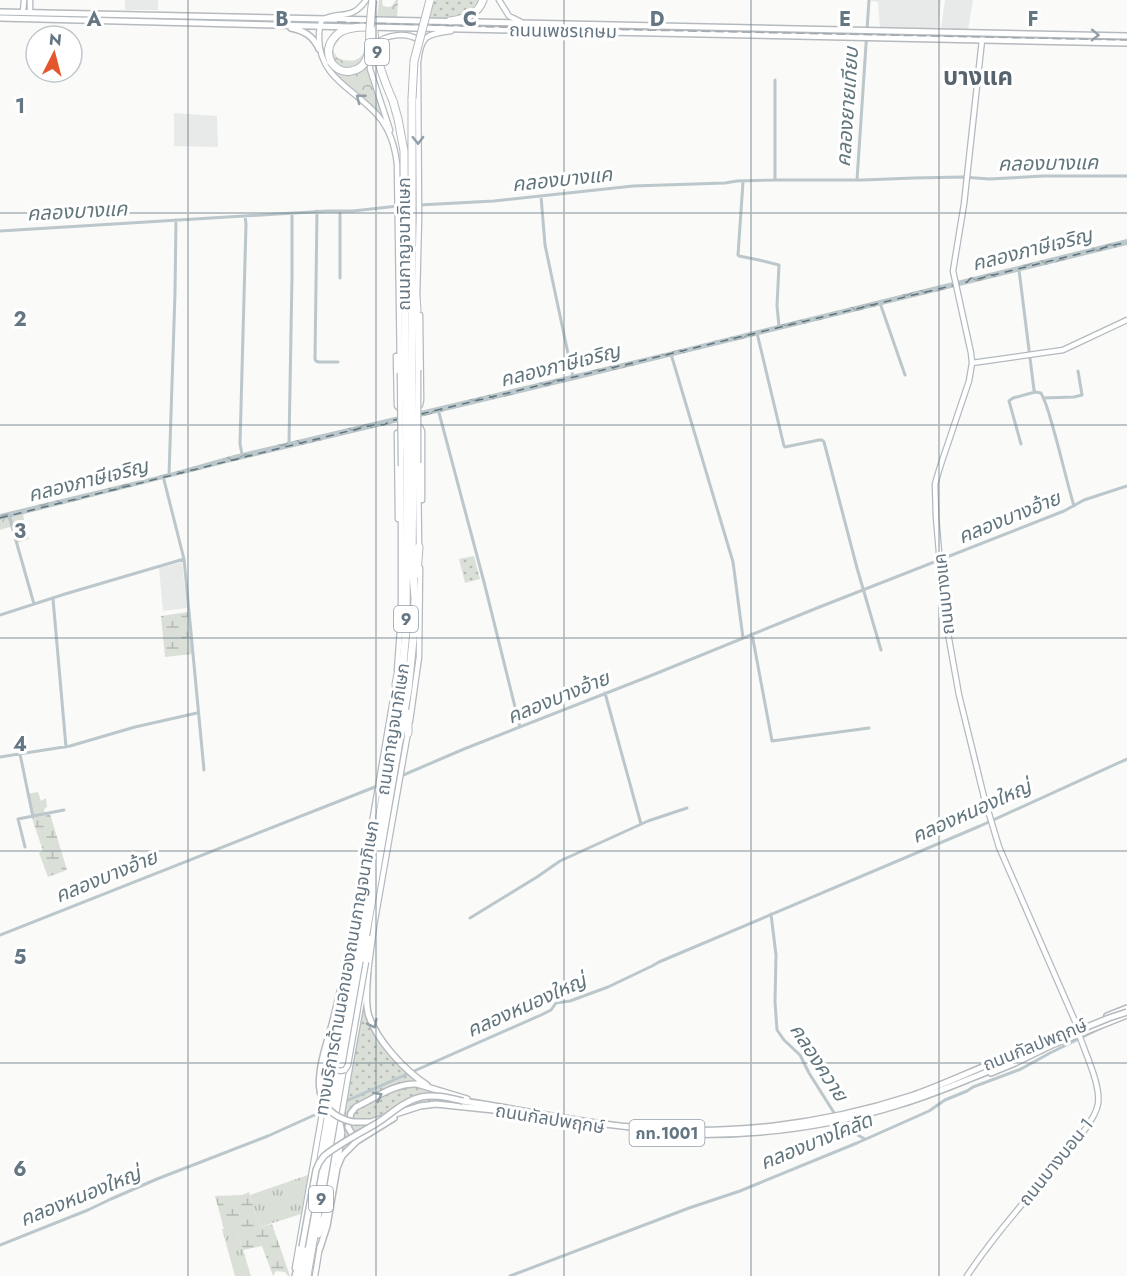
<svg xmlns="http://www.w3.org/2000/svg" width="1127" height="1276" font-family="Jost,'Noto Sans Thai',sans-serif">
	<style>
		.built { fill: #e8e9e9 }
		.grass { fill: url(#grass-tufts) }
		.forest { fill: url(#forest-crowns) }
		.wetland { fill: url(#wetland-marsh) }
		.park { fill: url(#park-dots) }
		.water { fill: url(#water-waves) }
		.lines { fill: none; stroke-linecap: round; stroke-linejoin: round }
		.canal { stroke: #bbc7cb; stroke-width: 3 }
		.ferry { stroke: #60757c; stroke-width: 1.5; stroke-dasharray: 8 6; stroke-linecap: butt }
		.secondary-casing { stroke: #b3babf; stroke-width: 7 }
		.primary-casing { stroke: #b5babe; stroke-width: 8 }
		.highway-casing { stroke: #b4b9bd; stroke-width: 9 }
		.secondary { stroke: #fff; stroke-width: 4.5 }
		.primary { stroke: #fff; stroke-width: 5 }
		.highway { stroke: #fff; stroke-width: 7 }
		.rail { stroke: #a2aab0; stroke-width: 1.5; stroke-dasharray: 9 4.5; stroke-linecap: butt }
		.secondary-bridge-casing { stroke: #b3babf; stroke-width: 7; stroke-linecap: butt }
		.primary-bridge-casing { stroke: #b5babe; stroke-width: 8; stroke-linecap: butt }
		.highway-bridge-casing { stroke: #b4b9bd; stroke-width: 9; stroke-linecap: butt }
		.secondary-bridge { stroke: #fff; stroke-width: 4.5 }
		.primary-bridge { stroke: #fff; stroke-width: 5 }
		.highway-bridge { stroke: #fff; stroke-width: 7 }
		.oneway { stroke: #939fa8 }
		.grid { fill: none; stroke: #657683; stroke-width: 1.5; stroke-opacity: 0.55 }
		.labels { text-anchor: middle; stroke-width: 6; stroke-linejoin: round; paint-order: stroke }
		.shield { fill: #fff; stroke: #939fa8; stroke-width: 1.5 }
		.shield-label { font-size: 16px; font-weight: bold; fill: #657683 }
		.street-label { font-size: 18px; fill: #657683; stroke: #fff }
		.water-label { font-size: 20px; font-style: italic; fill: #60757c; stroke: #fff }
		.district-label { font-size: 24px; font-weight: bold; fill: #57646e; stroke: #fff }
		.grid-label { font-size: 20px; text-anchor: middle; font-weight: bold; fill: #657683; stroke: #fff; stroke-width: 6; stroke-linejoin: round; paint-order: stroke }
	</style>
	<defs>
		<pattern id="grass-tufts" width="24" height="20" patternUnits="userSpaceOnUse" patternTransform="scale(1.5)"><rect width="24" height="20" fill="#dadfd7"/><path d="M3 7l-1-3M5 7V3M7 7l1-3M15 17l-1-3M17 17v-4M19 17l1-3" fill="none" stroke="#b4b9b4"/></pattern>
		<pattern id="forest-crowns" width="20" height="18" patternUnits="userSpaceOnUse" patternTransform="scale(1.5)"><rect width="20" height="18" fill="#dadfd7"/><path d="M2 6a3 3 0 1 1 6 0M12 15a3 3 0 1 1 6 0" fill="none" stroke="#b4b9b4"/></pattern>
		<pattern id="wetland-marsh" width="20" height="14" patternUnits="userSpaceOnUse" patternTransform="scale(1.5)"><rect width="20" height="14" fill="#dadfd7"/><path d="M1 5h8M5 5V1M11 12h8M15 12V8" fill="none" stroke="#b4b9b4"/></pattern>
		<pattern id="park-dots" width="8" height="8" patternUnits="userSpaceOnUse" patternTransform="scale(1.5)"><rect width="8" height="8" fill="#dadfd7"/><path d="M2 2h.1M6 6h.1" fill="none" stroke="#b4b9b4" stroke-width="1.8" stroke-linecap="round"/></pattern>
		<pattern id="water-waves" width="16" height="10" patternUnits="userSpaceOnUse" patternTransform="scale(1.5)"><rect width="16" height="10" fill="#bbc7cb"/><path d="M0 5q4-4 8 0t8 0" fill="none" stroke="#9ca6aa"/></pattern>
	</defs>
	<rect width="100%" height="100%" fill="#fafaf8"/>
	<path class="built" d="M125 0H158V10H125Z
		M871 0H941L938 30 880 29 878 2 871 1Z
		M945 0H973L968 30 941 28Z
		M174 113 217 116 218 147 174 146Z
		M182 562 187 608 163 611 159 568Z"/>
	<path class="grass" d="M308 1175 301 1214 260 1227 250 1195Z
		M236 1227 251 1276H235L222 1229Z"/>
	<path class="forest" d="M379 0H382L383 6 388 7 392 6 396 0H398L397 19 377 18Z
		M338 38 339 40C333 48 331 51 339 59 349 61 356 63 363 54L369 56 368 62 386 119 384 120 362 96 347 86 339 79 333 71 335 69 332 61V46Z
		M23 514 24 520 14 523 16 529 26 527 29 539 17 543 13 526 0 530V520Z
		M38 792 41 801 46 798 47 807 44 809 45 815 32 818 27 794Z"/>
	<path class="wetland" d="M188 612 192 654 165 657 161 616Z
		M50 814 67 870 48 877 39 853 43 851 32 818Z
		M249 1192 260 1227 272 1224 290 1276H288L285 1272 276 1271 273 1276 262 1246 243 1250 236 1227 224 1229 215 1196 242 1195Z"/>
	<path class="park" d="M426 0H481C469 22 444 18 422 17Z
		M474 556 480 579 465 583 459 559Z
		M364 1003 367 1014 399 1065 415 1080 436 1092 462 1102H430L412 1106 355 1139 341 1154 343 1140 344 1117Z"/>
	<path class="water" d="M1127 239V245L583 378 235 461 0 520V514L170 473 234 455 669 352Z"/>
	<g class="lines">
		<path class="canal" d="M775 80V180
			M857 180 869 0
			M743 182 738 255 739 256 759 260 779 265 777 306 779 326
			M541 196 545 245 573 377
			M419 205 494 201 633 186 725 183 737 181 775 180H863L914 178 963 177 989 179 1044 176H1127
			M317 211 315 359 316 361 319 362H338
			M340 211V278
			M0 231 327 211H353L398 206
			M1019 270 1034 390 1035 392 1041 393C1046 402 1049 413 1052 424 1060 451 1066 479 1074 506
			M880 303 905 375
			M757 333 784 446 785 447 819 440H822L824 442 857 568 881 650
			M671 354 733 562 743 638
			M1043 398 1074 397 1082 395 1078 371
			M438 409 484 582 520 727
			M289 443 292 276V213
			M1021 444 1009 401 1013 398 1035 392
			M242 454 240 444 246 224 245 216
			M169 475 175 293 176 220
			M163 476 184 559 204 770
			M9 516 34 604
			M53 599 66 747
			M0 615 65 594 184 559
			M752 634 772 741 869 728
			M605 693 641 824
			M20 754 33 817
			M0 757 70 746 135 727 197 713
			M394 779 464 749 650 676 817 608 1064 511 1084 500 1127 486
			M25 847 18 819 64 810
			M771 914 776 955 775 1002 777 1030 784 1040 800 1055 809 1073 843 1127 865 1139
			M470 918 537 877 560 861 648 821 687 808
			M0 935 385 783
			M344 1102 541 1015 551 1010 556 1003 570 1001 608 987 652 966 659 962 980 826 1127 759
			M0 1245 88 1210 111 1199 157 1179 268 1136 330 1108
			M510 1276 689 1208 740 1191 857 1143 929 1111 945 1100 967 1091 973 1087 1021 1069 1050 1053 1103 1027"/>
		<path class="ferry" d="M421 414 967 282 971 278 977 279 1127 242
			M0 518 377 424 384 425 390 421 399 419"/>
		<defs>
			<path id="secondary" d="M366 0C351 22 339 10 322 20 319 26 319 32 319 38 319 79 357 90 379 117 390 130 395 147 397 164L400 373
				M499 0 509 16 521 22
				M23 12 24 0
				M30 12V0
				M982 40 964 204 953 271 971 353 972 363 969 381 940 467 935 484 936 517 944 611 959 695 984 797 999 847 1078 1028
				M374 45C386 34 406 32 419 40
				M370 58V69L390 130
				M417 300 419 217 418 62C421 36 426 34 451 31
				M417 309 418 370
				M396 356 397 406 400 409H403
				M972 363 1063 350 1127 320
				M417 406 420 405 421 400 420 315
				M415 428 420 427 422 431V500
				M418 463 419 547
				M398 519 397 433 404 430
				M397 670 401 617V466
				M410 721 419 657 420 568
				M366 962 370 938
				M347 969 396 682
				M368 972 374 926 408 732
				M338 1162 342 1133 341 1126
				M325 1214 350 1066 364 989
				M295 1268 345 983
				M315 1276 320 1246
				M967 1276C993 1237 1025 1201 1056 1164 1068 1150 1095 1122 1098 1104 1101 1085 1085 1053 1079 1034"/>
			<path id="primary" d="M0 12 1127 36
				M0 18 352 27
				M367 27 1127 43
				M291 28C305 31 313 36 319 49
				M368 970C367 984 365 999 368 1013 375 1039 405 1071 427 1085
				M1107 1016 1127 1008
				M333 1021 344 976 347 967
				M991 1073 1015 1063 1054 1044 1127 1015
				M463 1101C519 1109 574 1122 631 1127 724 1137 822 1125 911 1096 940 1086 967 1073 995 1062
				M353 1122H371L420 1106 436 1104 503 1111 567 1122
				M653 1133C735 1138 819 1130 898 1105 930 1096 961 1082 992 1070
				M358 1135 352 1134 348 1127 351 1113 356 1107C375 1098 395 1083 417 1084L467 1099
				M320 1248 327 1226 337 1168 342 1156 357 1141 394 1118
				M300 1268 302 1247
				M295 1276 298 1265"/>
			<path id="highway" d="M450 21C464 19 478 15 483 0
				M331 62C323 45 336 30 353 28 358 27 363 27 368 27
				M393 101 398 119 404 151 405 372
				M416 298 417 310
				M412 371V99
				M417 574 419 547
				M396 684 399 669
				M408 713V733
				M318 1234 326 1214
				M301 1276 400 697 406 630 407 466
				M307 1276 408 689 414 630 415 598 412 562 413 465"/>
		</defs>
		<use href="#secondary" class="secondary-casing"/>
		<use href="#primary" class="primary-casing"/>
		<use href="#highway" class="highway-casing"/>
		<use href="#secondary" class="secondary"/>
		<use href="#primary" class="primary"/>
		<use href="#highway" class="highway"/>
		<path class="rail" d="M337 22 495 27 1127 40"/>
		<defs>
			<path id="secondary-bridge" d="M418 370V463
				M400 373 401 466
				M351 965 334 1063 335 1069 340 1071 345 1070 348 1065 366 962"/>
			<path id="primary-bridge" d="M333 1021C323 1058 300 1110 353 1122
				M991 1066 1109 1018 1127 1012
				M302 1247 316 1170 319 1163 324 1156C340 1143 359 1134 377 1123 391 1114 404 1101 421 1097 435 1094 450 1098 463 1101"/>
			<path id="highway-bridge" d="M374 31C375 56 383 78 393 101
				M331 62C336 69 342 73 351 71 372 68 369 44 370 28 371 19 371 9 373 0
				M412 99 414 61 430 0
				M412 371 413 465
				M405 372 407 466"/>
		</defs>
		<use href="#secondary-bridge" class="secondary-bridge-casing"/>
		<use href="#primary-bridge" class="primary-bridge-casing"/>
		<use href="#highway-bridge" class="highway-bridge-casing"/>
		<use href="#secondary-bridge" class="secondary-bridge"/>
		<use href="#primary-bridge" class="primary-bridge"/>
		<use href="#highway-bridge" class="highway-bridge"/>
	</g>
	<defs><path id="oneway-chevron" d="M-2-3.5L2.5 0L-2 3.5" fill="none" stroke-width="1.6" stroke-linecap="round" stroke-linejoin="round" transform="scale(1.5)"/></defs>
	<g class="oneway">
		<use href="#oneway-chevron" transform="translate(1095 35) rotate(1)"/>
		<use href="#oneway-chevron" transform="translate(360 98) rotate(-142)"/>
		<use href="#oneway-chevron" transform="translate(418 140) rotate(89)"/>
		<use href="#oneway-chevron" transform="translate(373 1024) rotate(64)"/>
		<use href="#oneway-chevron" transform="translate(378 1096) rotate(-27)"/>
	</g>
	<path class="grid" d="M188 0V1276M376 0V1276M564 0V1276M751 0V1276M939 0V1276M0 213H1127M0 425H1127M0 638H1127M0 851H1127M0 1063H1127"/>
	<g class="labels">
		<g class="shield">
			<rect x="365" y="39" width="24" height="26" rx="4.5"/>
			<rect x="394" y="606" width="24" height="26" rx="4.5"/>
			<rect x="629.5" y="1120" width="75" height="26" rx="4.5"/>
			<rect x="309" y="1186" width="24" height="26" rx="4.5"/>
		</g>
		<g class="shield-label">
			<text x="377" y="58">9</text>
			<text x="406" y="625">9</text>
			<text x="667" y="1139">กท.1001</text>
			<text x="321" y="1205">9</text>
		</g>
		<g class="street-label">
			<text transform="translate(563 31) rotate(1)" y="6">ถนนเพชรเกษม</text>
			<text transform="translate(404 244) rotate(-90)" y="6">ถนนกาญจนาภิเษก</text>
			<text transform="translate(944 594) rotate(-96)" y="6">ถนนบางแค</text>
			<text transform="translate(393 729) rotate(-81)" y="6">ถนนกาญจนาภิเษก</text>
			<text transform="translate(347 968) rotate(-80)" y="6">ทางบริการด้านนอกของถนนกาญจนาภิเษก</text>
			<text transform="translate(1035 1045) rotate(-22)" y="6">ถนนกัลปพฤกษ์</text>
			<text transform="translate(550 1119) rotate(9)" y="6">ถนนกัลปพฤกษ์</text>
			<text transform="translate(1056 1162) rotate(-51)" y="6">ถนนบางบอน 1</text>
		</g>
		<g class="water-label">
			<text transform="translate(847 107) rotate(-86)" y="7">คลองยายเทียบ</text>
			<text transform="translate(1048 163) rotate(-1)" y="7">คลองบางแค</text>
			<text transform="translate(562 179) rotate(-6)" y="7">คลองบางแค</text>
			<text transform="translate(77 211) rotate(-3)" y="7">คลองบางแค</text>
			<text transform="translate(1032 249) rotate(-14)" y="7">คลองภาษีเจริญ</text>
			<text transform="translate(560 365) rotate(-14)" y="7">คลองภาษีเจริญ</text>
			<text transform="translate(88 480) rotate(-14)" y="7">คลองภาษีเจริญ</text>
			<text transform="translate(1009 517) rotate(-22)" y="7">คลองบางอ้าย</text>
			<text transform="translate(558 697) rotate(-22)" y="7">คลองบางอ้าย</text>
			<text transform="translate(971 811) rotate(-24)" y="7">คลองหนองใหญ่</text>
			<text transform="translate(106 876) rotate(-22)" y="7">คลองบางอ้าย</text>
			<text transform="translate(526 1005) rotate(-24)" y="7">คลองหนองใหญ่</text>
			<text transform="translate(819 1062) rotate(57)" y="7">คลองควาย</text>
			<text transform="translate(816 1141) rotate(-22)" y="7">คลองบางโคลัด</text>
			<text transform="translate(80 1196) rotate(-22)" y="7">คลองหนองใหญ่</text>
		</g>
		<g class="district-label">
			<text x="978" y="85">บางแค</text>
		</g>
	</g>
	<g class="grid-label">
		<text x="94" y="26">A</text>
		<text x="282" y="26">B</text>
		<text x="470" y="26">C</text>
		<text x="657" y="26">D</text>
		<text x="845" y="26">E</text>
		<text x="1033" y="26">F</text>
		<text x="20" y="113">1</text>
		<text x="20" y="326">2</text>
		<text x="20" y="538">3</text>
		<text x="20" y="751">4</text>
		<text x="20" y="964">5</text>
		<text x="20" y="1176">6</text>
	</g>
	<g transform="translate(54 54) rotate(6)"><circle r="28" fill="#ffffff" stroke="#c1c8cd" stroke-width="1.5"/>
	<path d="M0-4.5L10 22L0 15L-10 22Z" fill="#e4572e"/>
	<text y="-9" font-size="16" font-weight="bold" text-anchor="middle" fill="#657683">N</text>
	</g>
</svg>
